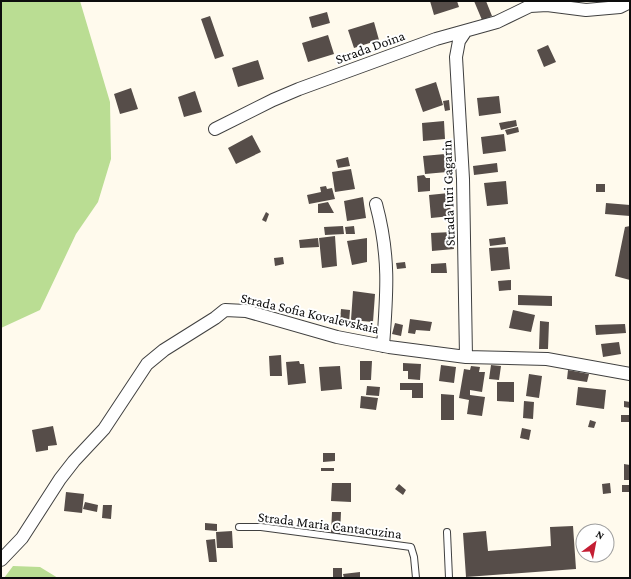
<svg xmlns="http://www.w3.org/2000/svg" width="631" height="579" font-family="'Crimson Pro',serif">
	<style>
		.forest { fill: #badd93 }
		.building { fill: #564d49 }
		.lines { fill: none; stroke-linecap: round; stroke-linejoin: round }
		.service-casing { stroke: #404040; stroke-width: 8 }
		.minor-casing { stroke: #404040; stroke-width: 14 }
		.service { stroke: #fff; stroke-width: 6 }
		.minor { stroke: #fff; stroke-width: 12 }
		.labels { text-anchor: middle; stroke-width: 4; stroke-linejoin: round; paint-order: stroke }
		.street-label { font-size: 14px; fill: #0d0d0d; stroke: #fff }
	</style>
	<rect width="100%" height="100%" fill="#fffaed"/>
	<path class="forest" d="M1 1H80L110 102 111 159 98 202 76 234 40 310 1 328Z
		M13 566 40 567 58 578H4Z"/>
	<path class="building" d="M430 1H457L459 7 434 15Z
		M474 1H486L492 16 482 20Z
		M327 12 330 23 312 28 309 17Z
		M210 16 224 56 215 59 201 19Z
		M374 22 379 40 354 48 348 30Z
		M328 35 334 54 308 62 302 43Z
		M548 45 556 62 544 67 537 50Z
		M258 60 264 79 238 87 232 68Z
		M436 82 443 105 423 112 415 89Z
		M131 88 138 109 120 114 114 94Z
		M195 91 202 112 184 117 178 97Z
		M499 96 501 113 479 116 477 98Z
		M449 100 450 110 445 111 443 101Z
		M516 120 517 126 501 130 499 123Z
		M444 121 445 139 423 141 422 123Z
		M518 127 519 132 507 135 505 130Z
		M504 134 506 151 483 154 481 137Z
		M252 135 261 152 236 164 228 148Z
		M445 154 447 172 425 174 423 156Z
		M348 157 350 166 338 168 336 160Z
		M497 163 498 172 474 175 473 166Z
		M351 169 355 189 335 192 332 172Z
		M424 175 426 178H430V191L418 192 417 176Z
		M506 181 508 204 487 206 484 183Z
		M596 184H605V192H596Z
		M326 186 327 189 332 188 335 199 309 204 307 195 321 192 320 187Z
		M449 193 451 216 431 218 429 195Z
		M363 197 366 218 347 221 344 201Z
		M328 202 334 213H318V204Z
		M606 203 630 205V216L605 214Z
		M266 212 269 214 266 222 262 220Z
		M343 226 344 234 325 235 324 227Z
		M354 226 355 234H346L345 227Z
		M630 226V280L615 276 625 227Z
		M452 232 454 249 432 251 431 233Z
		M335 236 337 266 322 268 319 238Z
		M505 237 506 244 490 246 489 239Z
		M318 238 319 247 300 248 299 240Z
		M367 238V262L352 265 347 241Z
		M508 247 510 269 491 271 489 248Z
		M283 257 284 264 275 266 274 258Z
		M405 262 406 268 397 269 396 263Z
		M446 263 447 273H431V264Z
		M511 280V290L499 291 498 281Z
		M353 291 375 294 373 322 351 320Z
		M518 295 552 296V306L518 305Z
		M341 309 350 310 349 323 340 322Z
		M513 310 535 315 531 332 509 328Z
		M410 319 432 322 430 331 416 330 415 334 408 333Z
		M540 321 549 322 548 349H539Z
		M395 323 403 325 401 336 392 334Z
		M625 324 626 333 596 335 595 325Z
		M619 342 621 354 603 357 601 344Z
		M281 355 282 376H270L269 356Z
		M299 361 300 364H304L306 383 288 385 286 362Z
		M360 361H372L371 380H360Z
		M403 363 421 364 420 380 408 379V371H403Z
		M441 365 456 367 454 383 439 381Z
		M491 365 501 366 499 380 489 379Z
		M340 366 342 389 321 391 319 367Z
		M471 366 480 367 479 372H485L482 392 470 390V395L485 397 482 416 467 414 469 400 459 398 464 369 470 370Z
		M568 370 589 374 587 382 567 379Z
		M529 374 542 376 539 398 526 396Z
		M497 382H514V402L497 401Z
		M400 383H423V398H412V390H400Z
		M367 386 380 387 379 396 366 395Z
		M578 387 606 390 604 409 576 405Z
		M441 394 454 395V420H441Z
		M361 396 378 398 376 410 360 408Z
		M524 401 534 402 533 419 523 418Z
		M624 401 630 402V408L624 407Z
		M621 415H630V422H621Z
		M590 420 596 422 594 428 588 427Z
		M53 426 57 445 48 446V450L36 452 32 430Z
		M522 428 531 430 529 440 520 438Z
		M323 453H335V461L323 462Z
		M624 464 630 465V480H624Z
		M321 468H334V471H321Z
		M332 483H351V502L331 501Z
		M610 483 611 493 603 494 602 484Z
		M399 484 406 490 403 495 395 489Z
		M622 485H630V492H622Z
		M66 492 84 494 82 513 64 511Z
		M85 502 98 505 97 512 83 509Z
		M103 505H112L111 519 102 518Z
		M332 512H341L340 535 331 533Z
		M205 523 217 524V531L205 530Z
		M573 526 576 569 466 577 463 533 486 531 488 551 551 546 550 527Z
		M232 531 233 548H217L216 532Z
		M215 539 217 562H209L206 540Z
		M333 568H342V578H333Z
		M360 572V578H344L343 574Z"/>
	<g class="lines">
		<defs>
			<path id="service" d="M239 527H261L411 547 414 557 416 578
				M447 532 449 578"/>
			<path id="minor" d="M465 32 459 41 456 57 463 179 466 357
				M215 129 273 100 299 89 436 39 497 22 530 6 547 5 586 10 620 7 630 2
				M376 204C390 256 387 293 383 346
				M1 560 22 538 60 479 74 461 104 429 147 364 164 350 215 318 225 310 246 311 337 337 389 347 466 357 547 359 630 374"/>
		</defs>
		<use href="#service" class="service-casing"/>
		<use href="#minor" class="minor-casing"/>
		<use href="#service" class="service"/>
		<use href="#minor" class="minor"/>
	</g>
	<g class="labels">
		<g class="street-label">
			<text transform="translate(370 47) rotate(-20)" y="5">Strada Doina</text>
			<text transform="translate(448 193) rotate(-92)" y="5">Strada Iuri Gagarin</text>
			<text transform="translate(310 313) rotate(13)" y="5">Strada Sofia Kovalevskaia</text>
			<text transform="translate(330 525) rotate(7)" y="5">Strada Maria Cantacuzina</text>
		</g>
	</g>
	<rect width="631" height="579" fill="none" stroke="#0d0d0d" stroke-width="4"/>
	<g transform="translate(595 543) rotate(32)"><circle r="19" fill="#ffffff" stroke="#9e9e9e"/>
	<path d="M0-3L7 15L0 10L-7 15Z" fill="#c41e33"/>
	<text y="-6" font-size="11" font-weight="bold" text-anchor="middle" fill="#0d0d0d">N</text>
	</g>
</svg>
